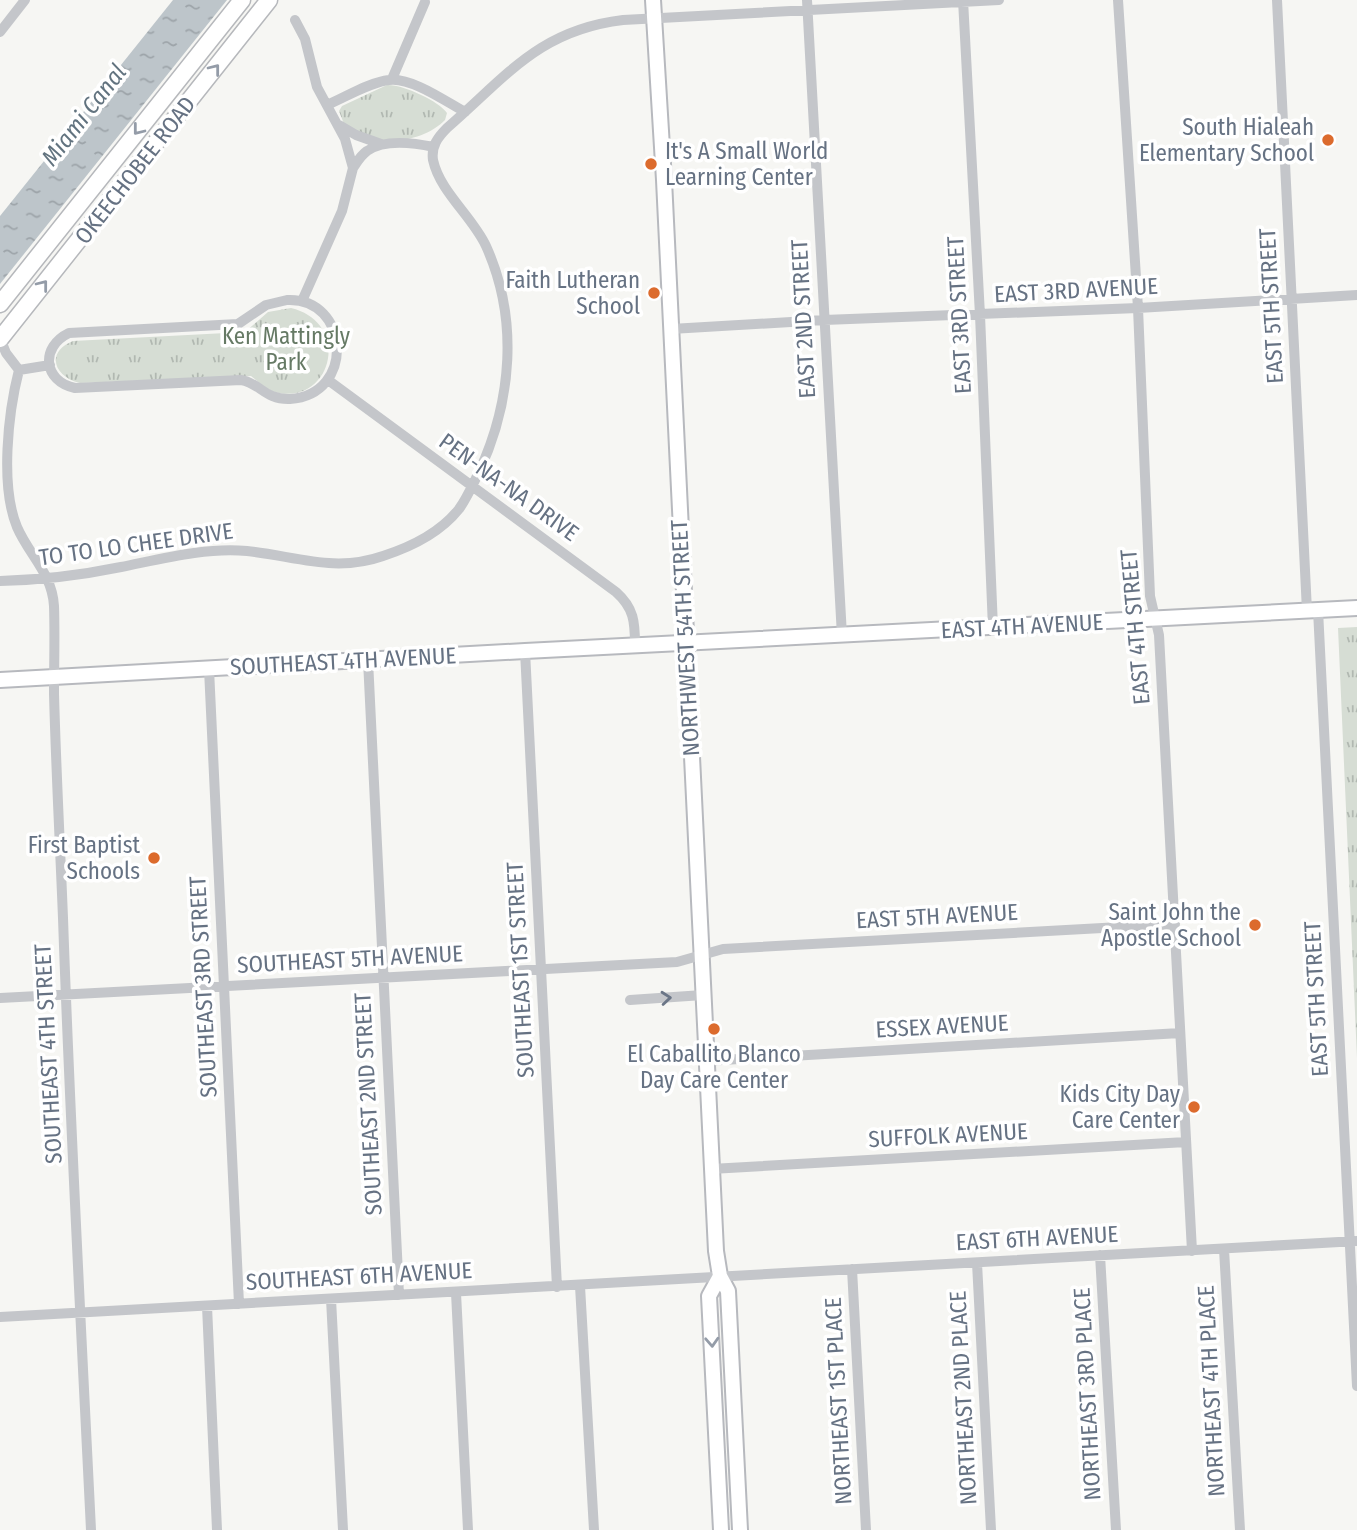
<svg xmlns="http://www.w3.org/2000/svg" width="1357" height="1530" font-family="'Fira Sans Condensed',sans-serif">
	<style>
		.park { fill: url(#park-tufts) }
		.water { fill: url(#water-ripples) }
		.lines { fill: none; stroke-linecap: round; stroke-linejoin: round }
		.major-casing { stroke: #b7b9be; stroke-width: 18 }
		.highway-casing { stroke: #b6b8bc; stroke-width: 19 }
		.minor { stroke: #c4c6ca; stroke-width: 10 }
		.major { stroke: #fff; stroke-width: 14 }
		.highway { stroke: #fff; stroke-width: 16 }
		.oneway { stroke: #949ca8 }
		.oneway2 { stroke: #6b7687 }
		.poi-dot { fill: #dc6b2d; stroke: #fff; stroke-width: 2.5 }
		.labels { text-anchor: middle; stroke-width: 7; stroke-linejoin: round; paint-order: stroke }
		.poi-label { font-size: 23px; fill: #667283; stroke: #fff; text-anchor: end }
		.street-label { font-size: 23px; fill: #667283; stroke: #fff }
		.park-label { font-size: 23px; fill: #667a65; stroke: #fff }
		.water-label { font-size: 24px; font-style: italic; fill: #62737f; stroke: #fff }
	</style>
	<defs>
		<pattern id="park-tufts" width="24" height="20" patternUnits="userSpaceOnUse" patternTransform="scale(1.75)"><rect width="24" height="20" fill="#d6ddd4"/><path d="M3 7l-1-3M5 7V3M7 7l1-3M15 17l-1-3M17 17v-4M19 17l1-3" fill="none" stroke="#b1b8b1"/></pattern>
		<pattern id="water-ripples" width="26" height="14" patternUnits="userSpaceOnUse" patternTransform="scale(1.75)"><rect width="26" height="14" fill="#bdc5ca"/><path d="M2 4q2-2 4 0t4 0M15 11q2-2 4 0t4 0" fill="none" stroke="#9da4a9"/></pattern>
	</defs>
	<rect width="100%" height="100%" fill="#f6f6f3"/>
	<path class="park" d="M387 85C402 84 439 101 447 113L445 120C430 136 398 145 376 139 365 137 354 129 344 124L339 111 342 106Z
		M291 308C352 323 332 403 279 393 268 391 260 383 251 376L80 383C54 377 45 352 73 341L245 332 268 312Z
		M1357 627V1058L1338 628Z"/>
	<path class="water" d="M173 0H227L0 284V216Z"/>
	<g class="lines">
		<defs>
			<path id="major" d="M653 0 664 180 716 1251 720 1276 728 1291 740 1530
				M0 680 525 651 1357 608
				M720 1276 709 1296 721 1530"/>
			<path id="highway" d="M0 304 242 0
				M0 339 269 0"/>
		</defs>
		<use href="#major" class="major-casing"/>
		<use href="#highway" class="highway-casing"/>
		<path class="minor" d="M807 0 842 636
			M963 0 980 315 993 628
			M1118 0 1138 308 1150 596 1159 635 1192 1251
			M1277 0 1307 611
			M295 20 305 39 317 87 345 139 353 168 342 211 302 301
			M0 32 25 0
			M392 79 425 2
			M327 105C344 98 370 82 389 80 411 77 445 101 465 112
			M339 125 356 135 381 144
			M353 168C357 162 361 155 367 151 384 139 415 143 434 147
			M287 300C350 297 356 395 290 399 265 400 260 383 241 380L75 388C43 381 40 347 69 333L238 324 266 305Z
			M671 329 824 320 1138 308 1357 295
			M0 338 6 353 19 370
			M19 370C8 413 0 486 17 527 29 555 52 573 54 606 55 635 54 665 54 694 56 769 60 843 63 918 70 1122 81 1326 91 1530
			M19 370 50 365
			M328 380 616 592C634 608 635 622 635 645
			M0 581C40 580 82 575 121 567 161 559 206 547 247 551 295 556 335 573 383 556 411 547 440 533 459 509 467 498 473 484 479 472 512 401 519 319 486 246 472 216 440 192 433 160 431 146 438 137 447 128 507 76 539 30 623 20L999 0
			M1318 610 1357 1386
			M525 651 557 1287
			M368 660 399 1295
			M209 669 239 1304
			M0 998 677 962 723 949 1175 924
			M630 1000 703 995
			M706 1061 1180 1033
			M711 1169 1186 1142
			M1224 1249 1240 1530
			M1100 1255 1116 1530
			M977 1263 991 1530
			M852 1269 866 1530
			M580 1286 594 1530
			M456 1293 468 1530
			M331 1299 343 1530
			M207 1306 217 1530
			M0 1317 1357 1241"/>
		<use href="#major" class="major"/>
		<use href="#highway" class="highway"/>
	</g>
	<defs><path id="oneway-chevron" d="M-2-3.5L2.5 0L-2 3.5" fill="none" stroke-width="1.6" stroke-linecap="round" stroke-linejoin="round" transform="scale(1.75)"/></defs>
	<g class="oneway">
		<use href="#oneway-chevron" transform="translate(215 69) rotate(-52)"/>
		<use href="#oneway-chevron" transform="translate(138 130) rotate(128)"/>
		<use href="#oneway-chevron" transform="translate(43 285) rotate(-52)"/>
		<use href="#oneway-chevron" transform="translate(712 1342) rotate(87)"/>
	</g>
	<use class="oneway2" href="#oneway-chevron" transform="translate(666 998) rotate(-5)"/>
	<g class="poi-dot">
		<circle cx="1328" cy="140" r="7"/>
		<circle cx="651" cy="164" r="7"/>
		<circle cx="654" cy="293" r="7"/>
		<circle cx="154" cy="858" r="7"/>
		<circle cx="1255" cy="925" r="7"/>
		<circle cx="714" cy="1029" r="7"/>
		<circle cx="1194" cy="1107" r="7"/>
	</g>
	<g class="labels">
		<g class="poi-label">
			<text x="1314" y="135">South Hialeah<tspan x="1314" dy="26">Elementary School</tspan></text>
			<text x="665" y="159" text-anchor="start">It's A Small World<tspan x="665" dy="26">Learning Center</tspan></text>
			<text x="640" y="288">Faith Lutheran<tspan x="640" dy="26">School</tspan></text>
			<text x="140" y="853">First Baptist<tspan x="140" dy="26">Schools</tspan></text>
			<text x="1241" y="920">Saint John the<tspan x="1241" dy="26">Apostle School</tspan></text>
			<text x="714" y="1062" text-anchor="middle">El Caballito Blanco<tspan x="714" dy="26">Day Care Center</tspan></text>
			<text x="1180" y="1102">Kids City Day<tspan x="1180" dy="26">Care Center</tspan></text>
		</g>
		<g class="street-label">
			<text transform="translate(135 170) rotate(-52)" y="8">OKEECHOBEE ROAD</text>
			<text transform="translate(1076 290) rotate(-3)" y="8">EAST 3RD AVENUE</text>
			<text transform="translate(1271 306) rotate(-93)" y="8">EAST 5TH STREET</text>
			<text transform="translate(959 315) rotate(-93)" y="8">EAST 3RD STREET</text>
			<text transform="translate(803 319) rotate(-93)" y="8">EAST 2ND STREET</text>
			<text transform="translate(509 487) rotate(36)" y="8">PEN-NA-NA DRIVE</text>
			<text transform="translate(136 544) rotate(-8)" y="8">TO TO LO CHEE DRIVE</text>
			<text transform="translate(1022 626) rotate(-3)" y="8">EAST 4TH AVENUE</text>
			<text transform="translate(1135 627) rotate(-95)" y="8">EAST 4TH STREET</text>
			<text transform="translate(685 638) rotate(-93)" y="8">NORTHWEST 54TH STREET</text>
			<text transform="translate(343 661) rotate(-3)" y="8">SOUTHEAST 4TH AVENUE</text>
			<text transform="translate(937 916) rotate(-3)" y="8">EAST 5TH AVENUE</text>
			<text transform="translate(350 959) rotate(-3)" y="8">SOUTHEAST 5TH AVENUE</text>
			<text transform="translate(520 970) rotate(-93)" y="8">SOUTHEAST 1ST STREET</text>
			<text transform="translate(203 987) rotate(-93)" y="8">SOUTHEAST 3RD STREET</text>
			<text transform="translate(1316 999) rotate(-93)" y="8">EAST 5TH STREET</text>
			<text transform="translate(942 1026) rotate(-3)" y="8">ESSEX AVENUE</text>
			<text transform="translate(48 1054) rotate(-93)" y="8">SOUTHEAST 4TH STREET</text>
			<text transform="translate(368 1104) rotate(-93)" y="8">SOUTHEAST 2ND STREET</text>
			<text transform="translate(948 1135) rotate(-3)" y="8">SUFFOLK AVENUE</text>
			<text transform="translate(1037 1238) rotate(-3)" y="8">EAST 6TH AVENUE</text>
			<text transform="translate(359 1276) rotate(-3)" y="8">SOUTHEAST 6TH AVENUE</text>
			<text transform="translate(1211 1391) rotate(-93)" y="8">NORTHEAST 4TH PLACE</text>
			<text transform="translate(1087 1394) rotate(-93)" y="8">NORTHEAST 3RD PLACE</text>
			<text transform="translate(963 1398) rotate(-93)" y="8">NORTHEAST 2ND PLACE</text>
			<text transform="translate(838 1401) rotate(-93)" y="8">NORTHEAST 1ST PLACE</text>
		</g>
		<g class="park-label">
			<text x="286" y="344">Ken Mattingly<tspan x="286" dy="26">Park</tspan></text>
		</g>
		<g class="water-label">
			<text transform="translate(84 115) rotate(-52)" y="8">Miami Canal</text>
		</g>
	</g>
</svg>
